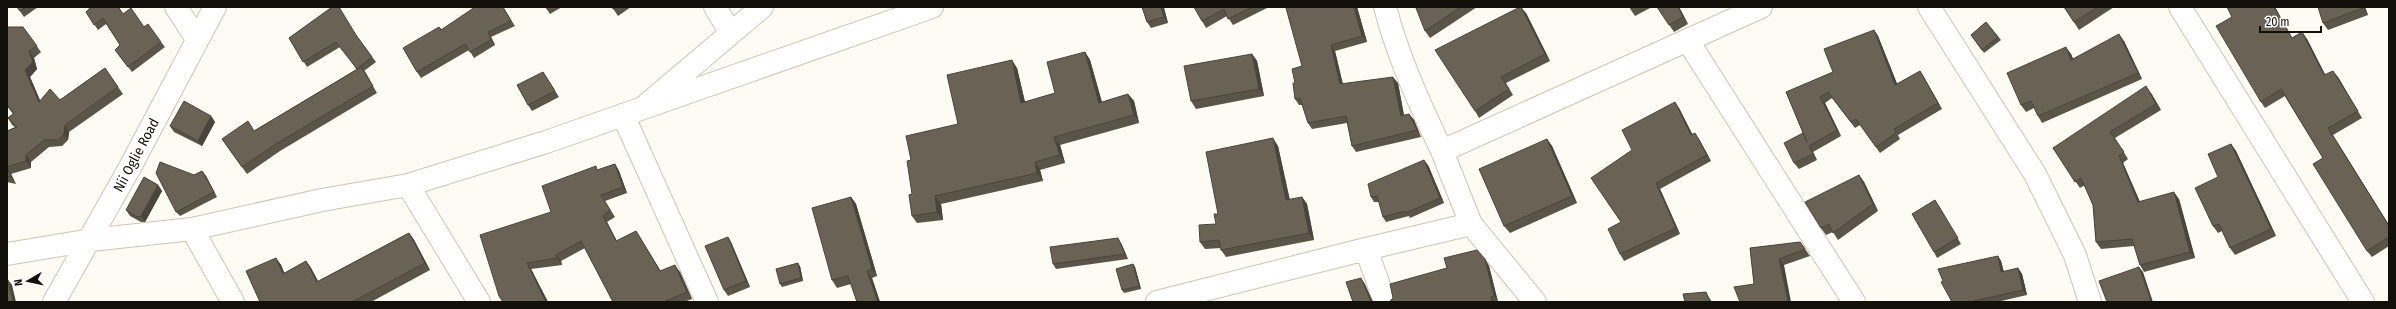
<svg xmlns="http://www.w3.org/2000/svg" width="2396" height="309" font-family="'Fira Sans Condensed',sans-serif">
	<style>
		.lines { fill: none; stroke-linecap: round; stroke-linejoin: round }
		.street-casing { stroke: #cec5b7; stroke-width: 24 }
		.secondary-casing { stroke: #cec5b7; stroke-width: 24 }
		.street { stroke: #fff; stroke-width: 22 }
		.secondary { stroke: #fff; stroke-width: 22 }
		.wall { fill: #5b5449 }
		.shaded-wall { fill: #4a453c }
		.building { fill: #6a6255; stroke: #4a453c }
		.labels { text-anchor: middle; stroke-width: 3; stroke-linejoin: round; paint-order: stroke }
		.street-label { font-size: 14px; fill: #13100b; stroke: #fff }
	</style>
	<rect width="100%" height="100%" fill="#fefbf4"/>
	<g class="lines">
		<defs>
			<path id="street" d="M176 7 197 39
				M715 7 731 33
				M1385 7C1398 57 1420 105 1442 151L1761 7
				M1929 7 2035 174 2075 255 2090 302
				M2180 7 2363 302
				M1688 41 1854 302
				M644 107 762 7
				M623 115 707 302
				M1442 151 1471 224 1535 302
				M408 185 479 302
				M192 229 233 302
				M7 254 91 240
				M1157 302 1366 249
				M1385 302 1366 249 1471 224"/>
			<path id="secondary" d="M91 240 192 229 322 200 408 185 546 142 932 7
				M54 302 129 169 215 7"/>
		</defs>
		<use href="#street" class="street-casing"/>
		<use href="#secondary" class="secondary-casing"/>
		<use href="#street" class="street"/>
		<use href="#secondary" class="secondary"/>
	</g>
	<path class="wall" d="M17 7H38L24 17Z
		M91 7H119L123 14 144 27 161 42 165 47 132 72 119 55 120 45 106 24 98 30 86 12Z
		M503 7 515 26 491 37 495 45 474 58 469 50 421 78 417 72 439 27 442 30Z
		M545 7H562L550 14Z
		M612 7H631L618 16Z
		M1142 7H1166L1164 8 1168 23 1151 28 1147 22Z
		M1194 7H1269L1233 25 1227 16 1206 28Z
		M1291 7H1357L1367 42 1335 51 1343 84 1398 83 1404 115 1409 114 1414 120 1421 137 1356 152 1352 146 1347 123 1312 129 1308 123 1302 105H1299L1295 99V83L1302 66Z
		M1419 7H1477L1430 38 1425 31Z
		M1629 7H1652L1635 16Z
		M1657 7H1679L1688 24 1674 32Z
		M2064 7H2114L2079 30Z
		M2227 7H2275L2292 38 2302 32 2307 39 2325 74 2338 77 2362 118 2333 135 2389 225V246L2372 257 2367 251 2323 158 2285 96 2265 108 2261 102 2232 17Z
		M2318 7H2365L2368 15 2328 30 2323 23Z
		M1526 13 1550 61 1506 83 1513 95 1479 118 1475 111Z
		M1986 22 2001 40 1984 53 1971 35Z
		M7 27H23L41 52 34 58 37 69 30 77 40 100H60L105 68 123 94 69 132 68 140 62 146 49 147 31 162V168L11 174 16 184 7 182V131L15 127 12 125 8 118 13 114 7 106Z
		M1874 30 1878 36 1897 84 1920 71 1942 109 1898 135 1900 139 1880 153 1860 125 1855 128 1832 98 1825 103 1841 136 1813 152 1817 160 1799 169 1794 163 1804 136 1786 92 1833 72Z
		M289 38H358L376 62 364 71 377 93 280 151 247 174 222 139 254 131 357 69 340 47 307 67Z
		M2124 41 2142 79 2042 123 2038 116 2034 108 2026 112 2021 105 2071 54 2073 59Z
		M1085 52 1090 60 1102 102 1128 94 1134 101 1139 123 1060 145 1065 163 1040 170 1043 181 941 204 943 220 917 223 912 216V194L911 160 958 124 1017 68 1025 102 1055 93Z
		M1252 54 1257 61 1264 96 1196 109 1191 101Z
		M543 72 559 97 532 111 528 105Z
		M2151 93 2161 110 2115 138 2128 159 2123 163 2140 202 2179 199 2195 258 2144 272 2140 265 2134 246 2101 249 2096 242 2093 205 2085 185 2080 188 2053 148Z
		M1679 108 1692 135 1699 139 1711 161 1660 189 1680 234 1624 261 1620 254 1632 150Z
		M211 116 215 122 202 146 174 132 170 126Z
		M1547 139 1552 146 1577 203 1510 233 1504 226Z
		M2231 144 2236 151 2276 236 2235 255 2230 248 2222 231 2218 233 2213 226Z
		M1278 146 1290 200 1302 197 1307 204 1314 240 1226 257 1221 250V248L1205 249 1200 242 1216 224 1218 214Z
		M615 164 619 171 627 193 605 201 615 217 607 222 617 241 636 231 660 271 680 272 692 299 684 302H613L585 248 561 261 562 265 531 269 548 302H503L551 212 598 170Z
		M1428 165 1444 203 1410 218 1409 216 1386 222 1383 217 1379 202H1374L1371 197Z
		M202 171 206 176 217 197 180 216 176 212 194 175Z
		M1859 175 1864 182 1878 211 1838 240 1833 232 1826 235 1821 228Z
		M158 185 162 191 145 222H141L130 216 126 210Z
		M851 197 856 204 877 276 872 278 880 302H857L851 284 837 288 832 280Z
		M1939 206 1961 244 1937 258 1934 252Z
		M409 233 414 240 430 270 371 302H260L276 258 281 265 284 273 306 261 311 268 318 281Z
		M728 237 731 242 750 287 728 296 724 290Z
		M1800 242 1810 256 1784 265 1754 284 1750 248Z
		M1121 243 1128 259 1056 269 1053 264Z
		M1998 256 2001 261 2004 272 2018 268 2022 274 2027 295 1997 302H1952Z
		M1485 259 1489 266 1498 302H1389L1393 298Z
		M1133 264 1135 267 1141 289 1124 293 1122 290Z
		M800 266 803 281 782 287 780 284Z"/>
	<path class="shaded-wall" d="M1161 7H1163L1164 8 1168 23 1164 17Z
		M1354 7H1357L1367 42 1362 36Z
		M1521 7 1526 13 1550 61 1545 54Z
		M1678 7H1679L1688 24 1683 17Z
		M2274 7H2275L2296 45 2292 38Z
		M2363 7H2365L2368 15 2363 8Z
		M1874 30 1878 36 1900 91 1895 85Z
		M488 32 491 37 495 45 491 40Z
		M2302 32 2307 39 2328 81 2324 75Z
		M2119 34 2124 41 2142 79 2138 73Z
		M1331 45 1335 51 1344 90 1340 84Z
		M2066 47 2071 54 2076 66 2071 60Z
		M29 51 34 58 37 69 30 77 43 108 39 102 25 70Z
		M1085 52 1090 60 1104 110 1099 103Z
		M1252 54 1257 61 1264 96 1259 89Z
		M1012 60 1017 68 1027 111 1021 103Z
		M361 67 366 73 377 93 373 86Z
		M1920 71 1924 77 1942 109 1938 103Z
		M2333 71 2338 77 2362 118 2358 111Z
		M1393 77 1398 83 1405 122 1401 116Z
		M2146 86 2151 93 2161 110 2156 104Z
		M1128 94 1134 101 1139 123 1134 115Z
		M1820 97 1825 103 1841 136 1837 130Z
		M1675 102 1679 108 1696 141 1691 135Z
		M1409 114 1414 120 1421 137 1417 130Z
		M211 116 215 122 202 146 198 141Z
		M65 125 69 132 68 140 64 134Z
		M2328 128 2389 225V226Z
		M1695 133 1699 139 1711 161 1707 155Z
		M1054 137 1060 145 1065 163 1060 155Z
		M1273 138 1278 146 1291 207 1286 200Z
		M1547 139 1552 146 1577 203 1572 196Z
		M2231 144 2236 151 2276 236 2271 229Z
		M1809 146 1813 152 1817 160 1813 154Z
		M26 155 31 162V168L26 161Z
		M2119 156 2123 163 2143 209 2138 202Z
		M1424 160 1428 165 1444 203 1440 198Z
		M1035 162 1040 170 1043 181 1037 173Z
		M615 164 619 171 627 193 623 187Z
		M7 168 11 174 16 184 11 177Z
		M202 171 206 176 217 197 214 192Z
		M1859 175 1864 182 1878 211 1873 204Z
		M1656 183 1660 189 1680 234 1676 228Z
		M158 185 162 191 145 222 141 216Z
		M2174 192 2179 199 2195 258 2190 252Z
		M935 196 941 204 943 220 937 212Z
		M851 197 856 204 877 276 872 269Z
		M1302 197 1307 204 1314 240 1309 233Z
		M603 216 607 222 620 248 616 241Z
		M636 231 640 237 665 278 660 271Z
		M409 233 414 240 430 270 425 263Z
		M728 237 731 242 750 287 746 281Z
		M1118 238 1121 243 1128 259 1125 254Z
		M556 255 561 261 562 265 557 258Z
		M1998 256 2001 261 2005 277 2001 272Z
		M276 258 281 265 288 281 283 274Z
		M1485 259 1489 266 1498 302 1494 296Z
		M1779 259 1784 265 1791 302H1788Z
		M306 261 311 268 322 289 317 282Z
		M527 263 531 269 548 302H546Z
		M798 263 800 266 803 281 801 278Z
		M1133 264 1135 267 1141 289 1139 286Z
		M675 265 680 272 692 299 687 292Z
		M2139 267 2143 272 2153 302H2152L2151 301Z
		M2018 268 2022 274 2027 295 2023 290Z
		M867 271 872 278 880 302H878Z
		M1361 278 1365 284 1373 302H1371Z
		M8 280 12 285 16 302H13Z
		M1706 292 1710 299 1712 302H1710Z"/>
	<path class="building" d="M17 7H26L20 11Z
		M91 7H118L123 14 131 8 144 27 148 24 161 42 128 67 115 50 120 45 103 18 94 25 86 12Z
		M332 7H339L356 35 372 57 357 69 336 42 303 62 289 38Z
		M475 7H503L511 21 488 32 491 40 470 52 465 44 417 72 403 48 439 27 441 30Z
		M612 7H617L613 9Z
		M1142 7H1161L1164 17 1147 22Z
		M1194 7H1252L1228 19 1224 9 1202 21Z
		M1291 7H1354L1362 36 1331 45 1340 84 1393 77 1401 116 1409 114 1417 130 1352 146 1346 116 1308 123 1300 98 1295 99 1293 83H1295L1292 69 1302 66 1286 8Z
		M1419 7H1461L1425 31 1416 8Z
		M1520 7H1521L1545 54 1501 77 1509 89 1475 111 1435 50Z
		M1657 7H1678L1683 17 1669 25Z
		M2064 7H2098L2074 22Z
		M2227 7H2274L2292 38 2302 32 2324 75 2333 71 2358 111 2328 128 2389 226V237L2367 251 2313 164 2323 158 2281 89 2261 102 2216 26 2232 17Z
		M2318 7H2363V8L2323 23Z
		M1986 22 1998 37 1982 50 1971 35Z
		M7 27H23L37 46 29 51 33 62 25 70 39 102 50 89 60 100 105 68 118 87 65 125 64 134 58 140H44L26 155V161L7 167V131L17 127 8 118 14 113 7 105Z
		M1874 30 1895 85 1920 71 1938 103 1894 129 1896 133 1876 147 1856 119 1851 122 1828 92 1820 97 1837 130 1809 146 1813 154 1794 163 1784 143 1803 133 1807 142 1786 92 1833 72 1824 49Z
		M2119 34 2138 73 2038 116 2031 101 2021 105 2007 73 2066 47 2071 60Z
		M1085 52 1099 103 1128 94 1134 115 1054 137 1060 155 1035 162 1037 173 935 196 937 212 912 216 909 195 912 194 907 161 911 160 906 136 958 124 947 75 1012 60 1021 103 1055 93 1047 62Z
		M1252 54 1259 89 1191 101 1184 66Z
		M361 67 373 86 276 144 242 167 222 139 248 121 254 131Z
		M543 72 555 91 528 105 517 85Z
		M2146 86 2156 104 2110 132 2124 152 2119 156 2138 202 2174 192 2190 252 2140 265 2132 239 2096 242 2093 205 2081 178 2075 182 2053 148Z
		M184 101 211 116 198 141 170 126Z
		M1675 102 1691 135 1695 133 1707 155 1656 183 1676 228 1620 254 1608 229 1621 222 1591 178 1632 150 1622 130Z
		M1273 138 1286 200 1302 197 1309 233 1221 250 1219 240 1200 242 1199 225 1216 224 1214 214H1218L1206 152Z
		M1547 139 1572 196 1504 226 1479 169Z
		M2231 144 2271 229 2230 248 2219 224 2213 226 2195 188 2218 177 2208 154Z
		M1424 160 1440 198 1406 213 1405 211 1383 217 1377 196 1371 197 1368 184Z
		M160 162 194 175 202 171 214 192 176 212 156 173Z
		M615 164 623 187 601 195 610 210 603 216 616 241 636 231 660 271 675 265 687 292 666 301V302H613L581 241 556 255 557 258 527 263 546 302H503L499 296 480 235 551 212 542 186 596 166 597 170Z
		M7 168 11 177 7 176Z
		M1859 175 1873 204 1833 233 1829 224 1821 228 1805 202Z
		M144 177 158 185 141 216 137 217 126 210Z
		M851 197 872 269 867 271 878 302H857L848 276 832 280 812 208Z
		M1935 200 1958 238 1934 252 1912 214Z
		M409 233 425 263 352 302H260L246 271 276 258 283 274 306 261 317 282Z
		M728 237 746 281 724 290 705 246Z
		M1118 238 1125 254 1053 264 1050 247Z
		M1800 242 1805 249 1779 259 1788 302H1740L1734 287 1754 284 1750 248Z
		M1477 250 1485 259 1494 296 1491 297 1493 302H1389L1393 298 1390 284 1447 268 1444 258Z
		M1998 256 2001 272 2018 268 2023 290 1969 302H1952L1941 282 1943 281 1938 269Z
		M798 263 801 278 780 284 776 269Z
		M1133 264 1139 286 1122 290 1116 269Z
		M2139 267 2151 301 2147 302H2107L2099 281Z
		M1361 278 1371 302H1353L1346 282Z
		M7 280H8L13 302H7Z
		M1706 292 1710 302H1685L1683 294Z"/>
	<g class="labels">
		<g class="street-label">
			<text transform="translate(136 155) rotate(-62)" y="5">Nii Oglie Road</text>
		</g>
	</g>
	<rect width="2396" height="309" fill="none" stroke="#13100b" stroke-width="16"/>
	<g transform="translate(28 281) rotate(261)" stroke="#ffffff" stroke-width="3" paint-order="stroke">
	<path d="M0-3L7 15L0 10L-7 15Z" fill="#13100b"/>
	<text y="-6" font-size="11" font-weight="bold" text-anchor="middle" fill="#13100b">N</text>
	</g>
	<path d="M2260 26v6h61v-6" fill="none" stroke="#13100b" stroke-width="2"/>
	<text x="2266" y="26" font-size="12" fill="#13100b" stroke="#ffffff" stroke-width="3" paint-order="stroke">20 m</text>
</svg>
